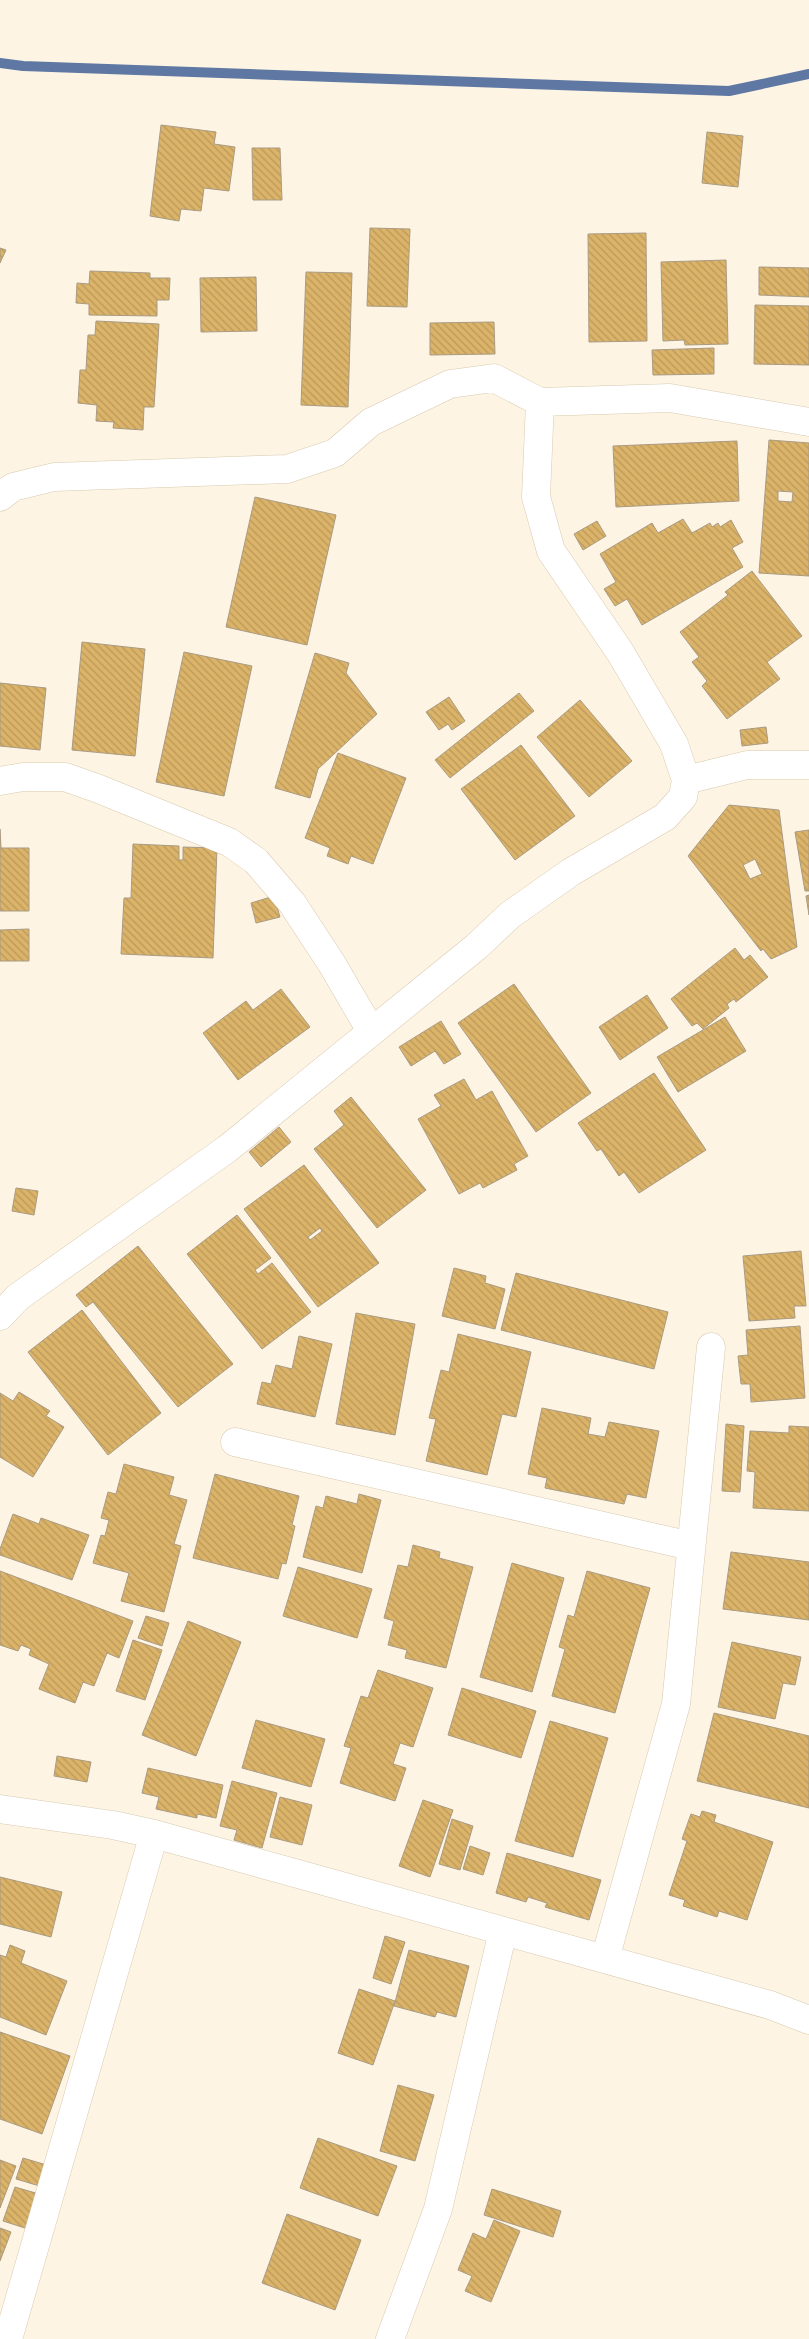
<svg xmlns="http://www.w3.org/2000/svg" width="809" height="2339" font-family="Barlow,sans-serif">
	<style>
		.lines { fill: none; stroke-linecap: round; stroke-linejoin: round }
		.stream { stroke: #5e78a3; stroke-width: 10 }
		.building { fill: url(#building-back-hatch); stroke: #a99b82; fill-rule: evenodd }
		.minor-casing { stroke: #d9caaf; stroke-width: 29 }
		.minor { stroke: #fff; stroke-width: 28 }
	</style>
	<defs>
		<pattern id="building-back-hatch" width="6" height="6" patternUnits="userSpaceOnUse" patternTransform="scale(1.25)"><rect width="6" height="6" fill="#dbb369"/><path d="M-1 5l2 2M0 0l6 6M5-1l2 2" fill="none" stroke="#bb995a"/></pattern>
	</defs>
	<rect width="100%" height="100%" fill="#fdf4e4"/>
	<g class="lines">
		<path class="stream" d="M0 63 23 66 729 91 809 74"/>
	</g>
	<path class="building" d="M161 125 216 132 214 144 235 147 229 191 204 188 201 211 181 209 179 221 150 216Z
		M707 132 743 136 738 187 702 183Z
		M252 148H280L282 200H253Z
		M370 228 410 229 407 307 367 306Z
		M646 233 647 341 589 342 588 234Z
		M0 248 6 250 0 263Z
		M726 260 728 344 685 345 684 340 663 341 661 262Z
		M759 267 809 268V297L759 295Z
		M90 271 150 273V278H170L169 300H157V316L89 315V304L76 303 77 283 89 284Z
		M306 272 352 273 348 407 301 405Z
		M256 277 257 331 201 332 200 278Z
		M755 305 809 306V365L754 364Z
		M96 321 159 324 154 407H144L143 430 113 428 114 422 96 421 97 405 78 403 80 370H86L88 335H95Z
		M494 322 495 354 430 355V323Z
		M714 348V374L653 375 652 350Z
		M769 440 809 443V576L759 573ZM778 491 793 492 792 502 778 501Z
		M737 441 739 501 616 507 613 446Z
		M255 497 336 515 307 645 226 627Z
		M683 519 692 533 710 523 712 527 718 523 720 527 731 520 743 542 732 548 743 567 642 625 627 599 615 606 604 589 616 582 600 554 652 523 658 533Z
		M597 521 606 536 583 550 574 534Z
		M752 571 802 636 767 662 780 679 727 719 702 686 707 681 692 662 699 657 680 632 728 595 725 592Z
		M82 642 145 649 135 756 72 750Z
		M184 652 252 666 224 796 156 782Z
		M315 653 349 663 346 673 377 714 318 769 310 798 275 788Z
		M0 683 46 688 40 750 0 746Z
		M519 693 534 711 450 778 435 760Z
		M449 697 465 721 452 730 448 724 439 730 426 712Z
		M580 700 632 761 589 797 537 737Z
		M766 727 768 743 742 746 740 730Z
		M521 745 575 816 515 860 461 789Z
		M338 753 406 778 373 864 351 856 348 864 327 856 330 848 305 838Z
		M729 805 779 810 797 947 771 959 763 949 761 951 688 856ZM755 859 762 874 750 879 743 865Z
		M0 829 1 848H29V911H0Z
		M809 830V891H805L795 832Z
		M133 844 179 846V860H183V847L217 848 213 958 121 954 124 898H131Z
		M809 895V915L806 896Z
		M274 896 280 917 256 923 251 903Z
		M29 929V961H0V930Z
		M735 948 744 960 750 955 768 977 736 1002 734 999 727 1004 729 1008 703 1029 697 1023 692 1026 671 999Z
		M514 984 591 1093 536 1132 458 1023Z
		M281 989 310 1027 238 1080 203 1033 246 1001 253 1010Z
		M647 995 668 1028 620 1060 599 1027Z
		M725 1017 746 1051 678 1092 657 1057Z
		M441 1021 461 1054 444 1064 435 1051 411 1066 399 1047Z
		M654 1073 706 1150 639 1193 624 1172 619 1176 601 1149 597 1151 578 1123Z
		M464 1079 476 1100 492 1091 528 1156 514 1164 517 1170 483 1188 480 1183 459 1194 418 1119 441 1106 434 1095Z
		M351 1097 426 1190 377 1228 314 1149 344 1125 334 1111Z
		M279 1127 291 1142 261 1167 249 1152Z
		M304 1165 379 1263 318 1307 244 1209ZM320 1228 322 1231 310 1240 308 1237Z
		M16 1188 38 1191 34 1215 12 1211Z
		M237 1215 271 1258 255 1270 258 1274 272 1263 311 1312 262 1349 187 1254Z
		M138 1246 233 1364 178 1407 93 1302 86 1307 76 1295Z
		M801 1251 806 1306H794L795 1318 749 1321 743 1256Z
		M454 1268 486 1276 485 1283 505 1289 495 1329 442 1316Z
		M516 1273 668 1312 654 1369 501 1330Z
		M82 1310 161 1413 108 1455 28 1352Z
		M356 1313 415 1324 395 1435 336 1424Z
		M800 1326 805 1398 751 1402 750 1384H741L738 1356 748 1355 746 1330Z
		M458 1334 531 1352 516 1417 502 1414 487 1475 426 1461 436 1419 429 1418 441 1370 449 1372Z
		M299 1336 332 1344 315 1417 257 1404 262 1382 271 1384 276 1365 292 1369Z
		M19 1392 50 1411 46 1416 64 1427 33 1477 0 1457V1393L13 1401Z
		M542 1408 591 1418 588 1434 605 1437 609 1422 659 1431 646 1498 627 1494 624 1504 545 1488 547 1478 528 1474Z
		M726 1424 744 1426 740 1492 722 1491Z
		M789 1426 809 1427V1511L753 1508 755 1472 747 1471 750 1431 789 1433Z
		M124 1464 174 1477 169 1495 187 1500 174 1544 181 1546 164 1612 121 1601 129 1573 93 1563 101 1535 105 1536 109 1520 101 1518 108 1492 116 1494Z
		M215 1474 299 1496 292 1525 295 1526 286 1564 282 1563 278 1579 193 1558Z
		M359 1494 381 1500 362 1573 303 1557 316 1506 323 1508 326 1496 357 1504Z
		M13 1514 39 1524 41 1518 89 1535 72 1580 0 1555V1549Z
		M413 1545 440 1552 439 1558 473 1567 446 1668 405 1658 407 1650 388 1645 394 1621 384 1618 398 1565 408 1567Z
		M731 1552 809 1562V1620L723 1609Z
		M512 1563 564 1578 532 1692 480 1677Z
		M298 1567 372 1589 357 1638 283 1616Z
		M0 1571 133 1621 119 1658 107 1653 94 1686 83 1682 75 1703 39 1689 49 1664 29 1655 31 1649 21 1645 18 1651 0 1645Z
		M587 1571 650 1588 615 1713 552 1696 565 1649 559 1647 568 1615 574 1617Z
		M146 1616 169 1623 162 1646 138 1638Z
		M188 1621 241 1642 196 1756 142 1735Z
		M133 1640 162 1650 145 1700 116 1691Z
		M732 1642 801 1657 795 1685 783 1683 775 1719 718 1707Z
		M378 1670 433 1688 413 1747 400 1743 393 1764 406 1768 395 1801 340 1783 351 1748 344 1746 361 1696 368 1698Z
		M462 1688 536 1711 521 1758 448 1735Z
		M714 1713 809 1736V1808L697 1781Z
		M256 1720 325 1739 311 1787 242 1768Z
		M550 1721 608 1738 573 1857 515 1841Z
		M57 1756 91 1762 87 1782 54 1776Z
		M148 1768 223 1785 216 1818 197 1814V1818L156 1809 159 1797 142 1793Z
		M232 1781 277 1793 262 1848 234 1840 237 1830 220 1826Z
		M280 1797 312 1805 302 1845 270 1837Z
		M423 1800 453 1810 430 1877 399 1866Z
		M702 1811 716 1815 714 1822 773 1842 747 1920 719 1911 717 1917 683 1906 685 1900 669 1895 687 1841 682 1839 691 1814 700 1817Z
		M452 1819 473 1826 460 1870 439 1864Z
		M470 1846 490 1853 483 1875 463 1869Z
		M507 1853 601 1880 589 1920 545 1907 547 1903 528 1897 526 1902 496 1893Z
		M0 1877 62 1892 51 1937 0 1924Z
		M385 1936 405 1942 391 1984 373 1978Z
		M10 1945 25 1951 21 1963 67 1981 46 2035 0 2017V1955L6 1957Z
		M409 1950 469 1966 456 2017 437 2012 435 2017 394 2006Z
		M359 1989 395 2001 373 2065 338 2053Z
		M0 2032 70 2056 42 2134 0 2119Z
		M398 2085 434 2095 415 2161 380 2151Z
		M318 2138 397 2166 378 2216 300 2188Z
		M23 2158 50 2166 43 2187 16 2179Z
		M0 2160 16 2166 0 2208Z
		M15 2187 39 2194 28 2229 3 2221Z
		M492 2189 561 2211 553 2237 484 2215Z
		M287 2214 361 2240 335 2310 262 2283Z
		M494 2220 520 2231 491 2302 465 2291 472 2276 458 2270 473 2233 486 2239Z
		M0 2228 11 2232 0 2261Z"/>
	<g class="lines">
		<defs>
			<path id="minor" d="M0 497 13 487 54 477 287 469 335 453 371 422 450 384 494 378 540 402 670 398 809 422
				M686 780 747 765H809
				M0 781 23 777H65L99 789 229 842 256 861 292 903 332 964 371 1031
				M0 1316 18 1297 227 1149 476 947 510 915 571 872 665 817 683 797 686 780 674 744 620 652 551 551 536 497 540 402
				M235 1442 691 1546
				M0 1809 113 1825 154 1834 770 2005 809 2020
				M605 1959 676 1704 711 1347
				M8 2339 154 1834
				M390 2339 438 2209 503 1931"/>
		</defs>
		<use href="#minor" class="minor-casing"/>
		<use href="#minor" class="minor"/>
	</g>
</svg>
